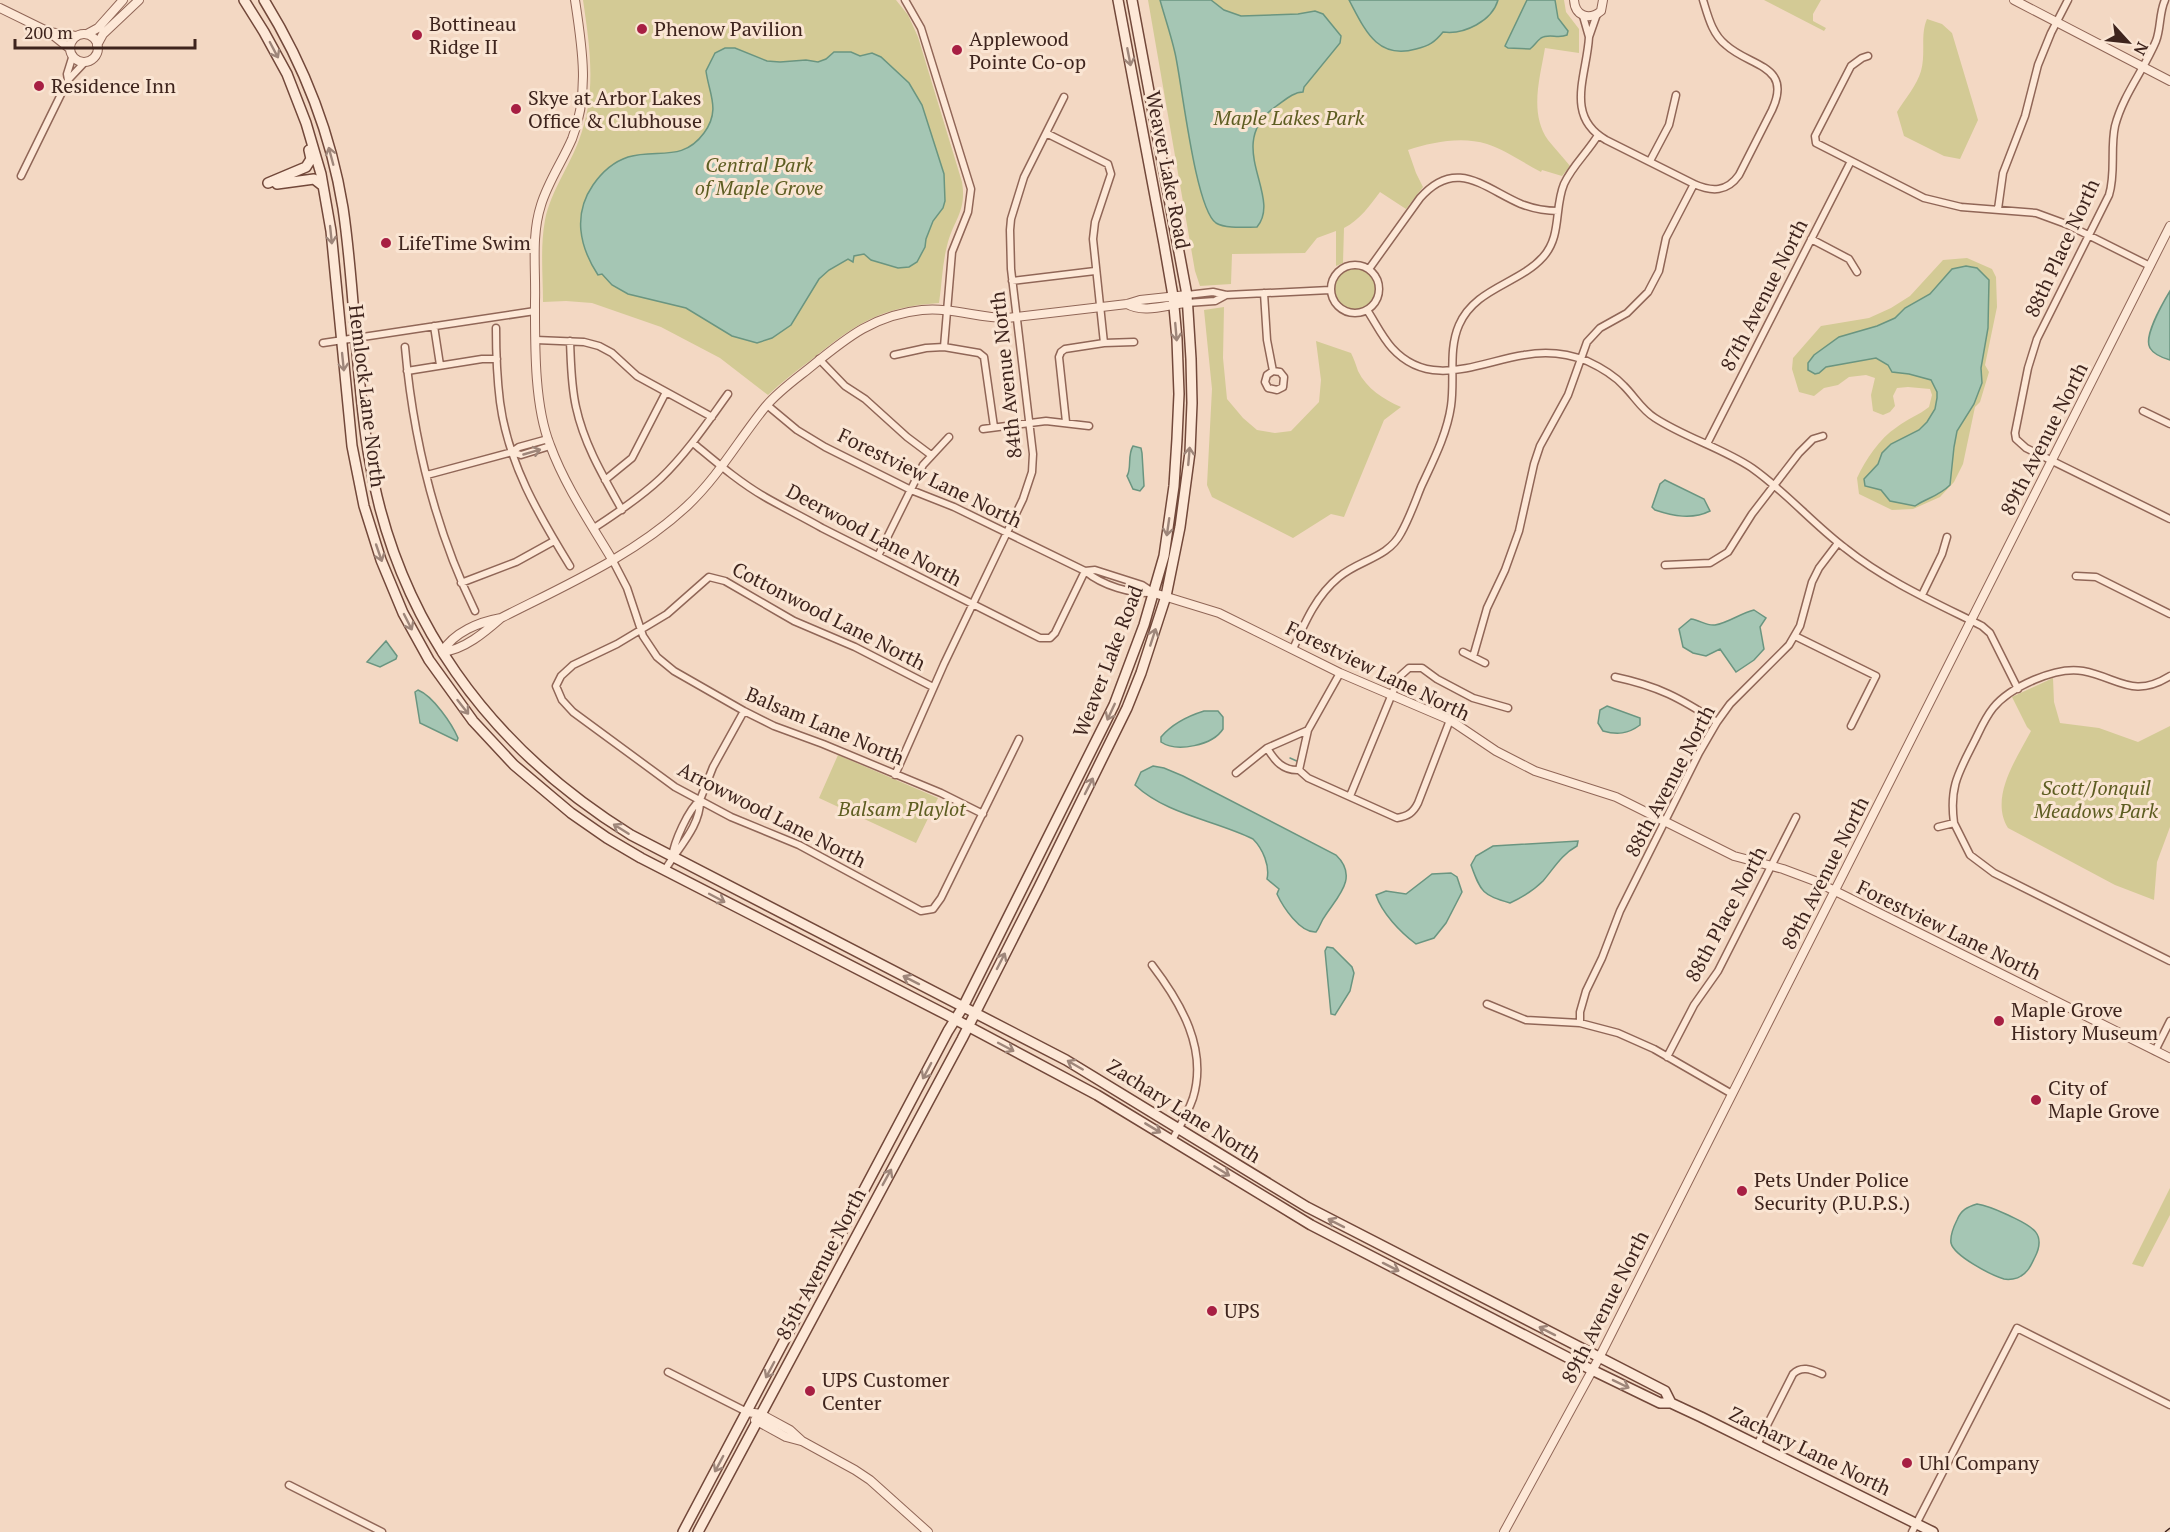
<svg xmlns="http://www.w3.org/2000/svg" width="2170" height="1532" font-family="'PT Serif',serif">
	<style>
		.green { fill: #d3ca95 }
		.water { fill: #a5c6b4; stroke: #6a9580; stroke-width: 1.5 }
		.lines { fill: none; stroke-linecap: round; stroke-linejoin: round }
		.stream { stroke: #6a9580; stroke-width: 1.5 }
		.minor-casing { stroke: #906657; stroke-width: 9 }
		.tertiary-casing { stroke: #906657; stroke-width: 10 }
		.secondary-casing { stroke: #72483a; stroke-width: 12 }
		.minor { stroke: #fde8d7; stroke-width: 6 }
		.tertiary { stroke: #fde8d7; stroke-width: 8 }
		.secondary { stroke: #fde8d7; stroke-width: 9 }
		.rail { stroke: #3e241d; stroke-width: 1.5; stroke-dasharray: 10 10; stroke-linecap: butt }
		.oneway { stroke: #9e867a }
		.poi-dot { fill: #a71f43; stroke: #fae5d3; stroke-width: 2 }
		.labels { text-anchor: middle; stroke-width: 6; stroke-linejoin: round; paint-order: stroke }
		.poi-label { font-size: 20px; fill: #3e241d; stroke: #fae5d3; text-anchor: start }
		.park-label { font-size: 20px; font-style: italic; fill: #5d5d21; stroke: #fae5d3 }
		.street-label { font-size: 20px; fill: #3e241d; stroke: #fae5d3 }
	</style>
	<rect width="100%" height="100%" fill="#f3d8c3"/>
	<path class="green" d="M583 0H896L908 15 918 37 962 182C967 212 953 220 947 246 942 265 942 284 939 303 880 307 855 324 811 360 796 371 782 382 768 395L720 358 661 327 592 303 566 301 543 302C543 275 540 247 545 220 551 191 569 167 579 140 597 93 590 48 583 0Z
		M1148 0H1564L1566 12 1579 29V53L1545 48C1540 78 1529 113 1548 140 1555 149 1563 157 1570 166L1562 176 1542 170 1541 172C1524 163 1505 150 1487 144 1462 136 1432 142 1408 150L1416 173 1423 187 1406 209 1380 192C1370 205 1360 220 1344 228L1343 263 1336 266V231L1317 238 1305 253 1232 254 1231 284 1200 286 1195 271Z
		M1764 0H1821L1813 14V21L1826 28 1824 31Z
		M1927 19 1942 24 1952 33 1978 120 1960 159 1944 156 1904 136 1897 112C1905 99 1917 85 1921 71 1926 53 1920 35 1927 19Z
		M1967 258 1992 269 1996 277 1997 307 1985 365 1989 372 1980 402 1975 407 1963 464 1954 482 1940 497 1913 509 1892 510 1859 494 1857 478C1866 459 1879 439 1897 427 1907 419 1919 415 1929 407L1932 395 1930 389 1908 387 1897 388 1893 396 1895 406 1890 412 1883 415 1873 411 1871 395 1875 378 1866 375 1849 377 1838 385 1824 388 1814 396 1799 392 1792 369 1793 358 1821 326 1869 318 1891 308 1910 296 1943 260Z
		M1334 289a21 21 0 1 1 42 0a21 21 0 1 1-42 0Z
		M1224 307 1223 358 1227 399 1243 418 1257 430 1275 433 1291 431 1319 402 1321 380 1316 341 1351 353C1354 359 1356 365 1358 371 1367 389 1383 399 1401 407L1384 420 1344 517 1331 514 1293 538 1212 497 1207 485 1212 389 1204 310Z
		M2053 678 2054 702 2060 723 2099 728 2138 742 2170 726V827L2157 862 2154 900 2115 885 2008 828C1989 797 2017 758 2031 731L2027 727 2012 697Z
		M838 755 938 798 916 843 819 798Z
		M2170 1188V1215L2143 1267 2132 1264Z"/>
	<path class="water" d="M1160 0H1211L1224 10 1241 16 1298 14 1315 11 1323 14 1341 36 1340 43 1304 87 1303 92C1293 92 1284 101 1275 107 1223 145 1283 196 1257 227 1245 227 1226 229 1216 223 1195 208 1182 83 1175 53 1171 35 1165 18 1160 0Z
		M1349 0H1498C1492 21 1464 35 1443 32 1435 42 1429 46 1416 49 1377 60 1365 30 1349 0Z
		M1527 0H1555L1558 18 1568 31 1567 35C1558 39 1549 33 1541 38 1537 41 1534 46 1530 49L1508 48 1505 46Z
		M725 48H735L767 61 780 62 806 60 818 62 826 59 834 52H851L860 56 872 53 881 57 909 83 922 105 944 174 945 201 943 208 933 221 926 239 925 247 917 262 909 267 898 268 871 260 864 254 854 256 853 262 848 259 829 270 819 279 791 325 772 338 757 343 732 336 686 308 628 294 612 285 602 274 598 275C579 246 573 214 593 185 602 172 613 162 628 157 657 148 682 163 704 133 721 110 709 94 706 71L715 53Z
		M1966 266 1977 268 1989 280 1988 328 1981 368 1982 383 1974 404 1957 431 1954 447 1950 485C1939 496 1927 498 1915 506L1890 501 1881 490 1865 486 1864 479 1878 464 1882 453 1891 444 1919 430 1927 422 1935 409 1937 398V392L1931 380 1909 374 1892 372 1888 365 1876 358 1826 367 1819 373 1815 374 1808 370V363L1814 355 1839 337 1877 326 1895 318 1905 308 1930 294 1952 269Z
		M2170 291V360C2163 358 2154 355 2150 348 2143 337 2164 301 2170 291Z
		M1133 446 1141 448 1142 453 1144 486 1140 491 1133 489 1127 476C1132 468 1127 456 1133 446Z
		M1665 480 1704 499 1710 511C1692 520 1673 516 1655 510L1652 507 1660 484Z
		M1754 610 1766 618 1760 627 1764 649 1754 660 1736 672 1720 649 1706 656 1693 653 1683 647 1679 629 1691 619C1700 620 1706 626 1715 625 1728 623 1741 613 1754 610Z
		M386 641 397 656 396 659 380 667 367 662Z
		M418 690C433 696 452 724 458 738L457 741 420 723 415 692Z
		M1607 706 1640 718V725C1628 734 1617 735 1603 731L1598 723 1600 710Z
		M1204 711H1218L1223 717V729C1213 745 1177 753 1161 742V737C1172 724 1188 716 1204 711Z
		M1153 766 1164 768 1183 776 1336 855C1359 877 1338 896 1325 916 1321 921 1320 927 1316 932 1300 933 1283 907 1277 894L1279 889 1267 879C1270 866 1263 849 1253 839 1215 820 1167 815 1135 785L1141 772Z
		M1578 841 1577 846C1562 854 1554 868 1543 881 1533 891 1523 897 1510 903 1483 895 1481 893 1471 865L1476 856 1493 846Z
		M1451 873 1457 877 1462 892 1446 923 1434 938 1416 944C1400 932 1382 913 1376 895L1386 891 1406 894 1432 874Z
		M1327 947 1333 948 1352 967 1354 973 1350 991 1335 1015 1331 1014 1325 951Z
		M1977 1204C1989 1206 1997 1210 2008 1215 2028 1225 2048 1231 2035 1257 2031 1265 2029 1271 2021 1276 2017 1279 2009 1280 2004 1279 1991 1275 1954 1256 1951 1243 1950 1236 1954 1226 1957 1220 1961 1210 1967 1207 1977 1204Z"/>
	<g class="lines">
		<path class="stream" d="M1290 758 1299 762"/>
		<defs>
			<path id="minor" d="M905 0 921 28 971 189 968 212 952 252 944 347
				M2165 0C2159 13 2161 28 2156 41 2144 70 2123 95 2115 126 2110 149 2116 173 2109 195L2037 339 2028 368 2015 433 2016 439 2026 448 2170 519
				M1583 16 1589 37 1597 14
				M1589 37C1587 75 1564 116 1606 140L1694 184C1712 192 1727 192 1739 175L1772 110C1793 65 1750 67 1726 45 1712 34 1708 16 1703 0
				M1868 56 1862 58 1851 66 1815 136 1816 143 1924 198 1961 207 2036 213 2066 224 2150 266
				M68 80 67 74 72 58
				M1046 133 1108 164 1111 174 1095 222 1093 239 1104 343
				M1650 161 1669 125 1676 95
				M21 176 68 80 84 63
				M1998 209 2003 173 2025 116 2038 65 2051 33 2068 0
				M1811 239 1849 259 1857 272
				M1331 289a24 24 0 1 1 48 0a24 24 0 1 1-48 0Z
				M1369 269 1420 198C1456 157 1484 188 1521 204 1534 209 1545 211 1558 211
				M1012 281 1095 271
				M1264 293 1267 340 1273 371 1267 375 1265 382 1268 388 1277 390 1283 387 1284 377 1280 372 1273 371
				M1187 295 1213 292 1226 295 1330 290
				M1187 303 1215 301 1226 295
				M1367 310C1375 322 1382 337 1392 348 1430 390 1479 362 1524 355 1545 351 1567 353 1587 361 1600 367 1614 375 1624 386 1635 397 1642 410 1655 418 1686 438 1722 448 1752 468 1786 492 1812 523 1845 548 1886 581 1936 603 1982 626L1990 633 2018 689
				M434 326 440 365
				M496 328C496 353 497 378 500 402 508 463 538 514 570 566
				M536 340 584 342 599 346 612 353 637 376 712 417
				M570 341C571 363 571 385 576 407 584 444 603 476 622 510
				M323 343 535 311
				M405 347C413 437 435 529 475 611
				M894 355 926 348 944 347 979 353 984 357 994 427
				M819 359 845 386 865 399 907 437 931 455
				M407 371 482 359H497
				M2143 411 2170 424
				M1066 422 1059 357 1061 352 1065 349 1104 343 1134 342
				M983 429 1046 421 1089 426
				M548 439 519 447 512 452 521 455 550 446
				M693 443C716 462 739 482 765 497 784 508 803 517 822 528L1040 638H1050L1055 633 1085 571 954 507 911 490 825 447 797 430 767 405
				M1707 444 1851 161
				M427 475 512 452
				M605 480 632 458 666 392
				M594 528C617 513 641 497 661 478 687 453 707 423 728 394
				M878 556 923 465 949 437
				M613 561 627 588 643 636 657 657 674 671 744 711 774 726 823 744 941 793 983 814
				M1665 565 1710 563 1728 552 1752 514 1799 453 1813 439 1823 436
				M1095 570 1142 585 1154 593C1131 594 1103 586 1085 571Z
				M2076 576 2096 577 2170 614
				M461 583 516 562 554 541
				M1922 595 1942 554 1947 537
				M1795 636 1876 676 1851 726
				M1293 649C1305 622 1316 596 1339 577 1359 560 1388 558 1401 533 1409 519 1415 502 1421 487 1433 461 1447 434 1451 406 1455 379 1448 350 1459 325 1475 288 1519 284 1543 257 1562 236 1554 208 1564 184 1572 166 1588 152 1598 135
				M1463 652 1485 663
				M1473 657 1487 608 1505 570 1519 531 1534 464 1540 446 1568 395 1587 342 1600 328 1627 313 1648 292 1659 271 1666 238 1694 184
				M1615 677C1658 686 1680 698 1717 722
				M933 687 855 647 794 621 725 581 709 577 667 614 617 644 573 665 561 676 556 686 562 700 573 712 675 787 731 817 799 845 921 911 933 909 941 898 1019 739
				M1267 748C1275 761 1283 771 1299 770L1308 778 1397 818C1408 816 1413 813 1418 803L1450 720
				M1299 770 1308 730 1340 673
				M1236 773 1267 748 1308 730
				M895 775 944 664 1023 499 1032 472 1033 454 1011 269 1010 230 1011 219 1024 177 1064 97
				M1350 796 1399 677 1409 668H1422L1437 679 1473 698 1508 708
				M700 800 713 767 744 711
				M1954 823 1970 855 1994 873 2170 961
				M1938 827 1954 823C1949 786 1959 772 1975 740 1980 730 1985 718 1993 708 2010 687 2056 666 2083 671 2119 678 2133 699 2170 676
				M665 870C677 849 701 826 700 800 688 810 674 842 672 857
				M1152 965C1181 1003 1208 1049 1193 1098 1188 1113 1180 1126 1172 1140
				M1487 1004 1526 1020 1580 1023 1618 1033 1654 1049 1732 1094
				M1580 1023V1012L1586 991 1602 958 1620 911 1699 753 1717 722 1730 704 1789 645 1800 626 1812 582 1819 568 1838 543
				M2155 1051 2170 1021
				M1667 1057 1694 1005 1718 971 1796 817
				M668 1372 747 1412
				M1757 1445 1793 1374C1802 1365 1812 1370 1822 1374
				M289 1485 382 1532
				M1912 1532 2017 1328 2170 1405"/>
			<path id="tertiary" d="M575 0C582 46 590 94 572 139 562 162 548 182 541 205 531 236 536 269 535 301 535 344 534 405 550 445 565 486 591 524 613 561
				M1574 0C1575 16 1589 21 1601 11L1603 0
				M2014 0 2170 81
				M0 8 49 32 76 36
				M49 32 69 48
				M70 48a14 14 0 1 1 28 0a14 14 0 1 1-28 0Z
				M87 34 98 28 123 0
				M97 45 103 34 139 0
				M1127 304C1144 314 1169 304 1187 303
				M1154 593 1219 613 1340 673 1450 720 1496 751 1535 771 1616 797 1734 856 1783 869 1815 881 2170 1058
				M501 618C566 585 633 556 687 506 719 476 739 439 766 406 778 392 793 381 807 370 844 340 872 315 922 310 951 307 978 318 1007 318L1127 304 1140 300 1187 295
				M501 618C485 632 464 650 442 652 454 632 479 622 501 618Z
				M747 1412 761 1414 768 1418 790 1430 802 1441 855 1470 870 1480 928 1532
				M755 1420 786 1437 801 1441
				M1504 1532 1599 1358 2170 226"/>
			<path id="secondary" d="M244 0 264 32 287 74 306 123 321 174 331 231 352 446 364 506 381 560 403 613 429 660 473 721 514 765 571 813 607 838 641 858 945 1014 1097 1095 1311 1225 1592 1370 1660 1403H1671L1701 1417 1933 1532
				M264 0C303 63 331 134 343 208 355 289 355 370 368 451 394 618 489 747 631 835L1066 1060 1307 1207 1665 1391 1671 1403
				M268 183 306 167 311 159 309 150
				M277 184 314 179 323 186
				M683 1532 948 1031 963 1007 1114 705 1144 625 1164 556 1174 486 1177 439 1179 394 1177 339 1173 296 1164 244 1118 0
				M698 1532 962 1039 1039 887 1127 708 1141 673 1166 596 1180 527 1190 452 1192 403 1191 359 1187 295 1132 0"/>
		</defs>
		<use href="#minor" class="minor-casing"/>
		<use href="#tertiary" class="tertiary-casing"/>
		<use href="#secondary" class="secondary-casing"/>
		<use href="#minor" class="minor"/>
		<use href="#tertiary" class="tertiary"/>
		<use href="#secondary" class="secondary"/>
		<path class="rail" d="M2165 1532 2170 1528"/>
	</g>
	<defs><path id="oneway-shaft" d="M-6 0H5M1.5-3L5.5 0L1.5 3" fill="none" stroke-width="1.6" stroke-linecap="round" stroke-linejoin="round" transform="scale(1.5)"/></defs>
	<g class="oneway">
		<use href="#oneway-shaft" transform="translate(274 50) rotate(62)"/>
		<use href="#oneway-shaft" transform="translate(1129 57) rotate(79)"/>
		<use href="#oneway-shaft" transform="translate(331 156) rotate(-105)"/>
		<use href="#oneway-shaft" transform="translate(331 235) rotate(84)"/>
		<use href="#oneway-shaft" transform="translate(1176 332) rotate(85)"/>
		<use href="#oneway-shaft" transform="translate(343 362) rotate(84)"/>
		<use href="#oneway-shaft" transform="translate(532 452) rotate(-16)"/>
		<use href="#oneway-shaft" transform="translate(1189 456) rotate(-85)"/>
		<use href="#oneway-shaft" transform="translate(1168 527) rotate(98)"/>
		<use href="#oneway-shaft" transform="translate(379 553) rotate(71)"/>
		<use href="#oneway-shaft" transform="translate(408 622) rotate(63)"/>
		<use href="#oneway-shaft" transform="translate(1153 637) rotate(-72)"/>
		<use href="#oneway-shaft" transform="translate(463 707) rotate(52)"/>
		<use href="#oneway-shaft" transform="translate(1111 712) rotate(115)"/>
		<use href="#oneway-shaft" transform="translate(1089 786) rotate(-63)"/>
		<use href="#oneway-shaft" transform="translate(621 829) rotate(-148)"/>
		<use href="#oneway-shaft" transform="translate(717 898) rotate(28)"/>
		<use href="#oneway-shaft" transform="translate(1001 961) rotate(-63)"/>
		<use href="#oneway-shaft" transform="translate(911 980) rotate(-153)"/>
		<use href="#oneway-shaft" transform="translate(1006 1047) rotate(28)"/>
		<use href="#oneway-shaft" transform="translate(1075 1065) rotate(-150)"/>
		<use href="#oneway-shaft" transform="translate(927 1071) rotate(118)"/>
		<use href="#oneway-shaft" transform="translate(1153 1128) rotate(31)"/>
		<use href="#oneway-shaft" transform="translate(1222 1171) rotate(32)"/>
		<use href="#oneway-shaft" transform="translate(887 1177) rotate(-61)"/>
		<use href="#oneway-shaft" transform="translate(1336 1223) rotate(-153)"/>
		<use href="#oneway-shaft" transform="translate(1391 1267) rotate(27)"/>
		<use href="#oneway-shaft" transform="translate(1547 1331) rotate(-153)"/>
		<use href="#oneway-shaft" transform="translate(770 1370) rotate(118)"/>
		<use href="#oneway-shaft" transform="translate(1621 1384) rotate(26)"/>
		<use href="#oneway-shaft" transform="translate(719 1464) rotate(118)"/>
	</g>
	<g class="poi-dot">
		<circle cx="642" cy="29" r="6"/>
		<circle cx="417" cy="35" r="6"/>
		<circle cx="957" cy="50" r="6"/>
		<circle cx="39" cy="86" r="6"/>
		<circle cx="516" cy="109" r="6"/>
		<circle cx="386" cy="243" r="6"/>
		<circle cx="1999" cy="1021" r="6"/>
		<circle cx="2036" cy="1100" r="6"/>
		<circle cx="1742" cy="1191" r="6"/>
		<circle cx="1212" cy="1311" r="6"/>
		<circle cx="810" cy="1391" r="6"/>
		<circle cx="1907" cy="1463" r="6"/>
	</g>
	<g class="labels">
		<g class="poi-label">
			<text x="429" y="31">Bottineau<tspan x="429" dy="23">Ridge II</tspan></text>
			<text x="654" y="36">Phenow Pavilion</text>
			<text x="969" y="46">Applewood<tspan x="969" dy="23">Pointe Co-op</tspan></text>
			<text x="51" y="93">Residence Inn</text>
			<text x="528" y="105">Skye at Arbor Lakes<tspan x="528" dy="23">Office &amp; Clubhouse</tspan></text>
			<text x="398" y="250">LifeTime Swim</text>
			<text x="2011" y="1017">Maple Grove<tspan x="2011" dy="23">History Museum</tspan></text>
			<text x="2048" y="1095">City of<tspan x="2048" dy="23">Maple Grove</tspan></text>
			<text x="1754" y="1187">Pets Under Police<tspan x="1754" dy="23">Security (P.U.P.S.)</tspan></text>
			<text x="1224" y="1318">UPS</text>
			<text x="822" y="1387">UPS Customer<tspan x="822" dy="23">Center</tspan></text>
			<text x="1919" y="1470">Uhl Company</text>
		</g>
		<g class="park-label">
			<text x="1289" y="125">Maple Lakes Park</text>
			<text x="759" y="172">Central Park<tspan x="759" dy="23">of Maple Grove</tspan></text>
			<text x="2096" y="795">Scott/Jonquil<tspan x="2096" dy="23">Meadows Park</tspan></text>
			<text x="902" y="816">Balsam Playlot</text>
		</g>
		<g class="street-label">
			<text transform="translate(1168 170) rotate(79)" y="7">Weaver Lake Road</text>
			<text transform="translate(2062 248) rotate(-65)" y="7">88th Place North</text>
			<text transform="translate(1764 295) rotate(-63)" y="7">87th Avenue North</text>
			<text transform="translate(1006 375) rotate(-96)" y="7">84th Avenue North</text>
			<text transform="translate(367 396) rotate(83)" y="7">Hemlock Lane North</text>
			<text transform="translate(2044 439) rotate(-63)" y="7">89th Avenue North</text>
			<text transform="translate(930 478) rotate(26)" y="7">Forestview Lane North</text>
			<text transform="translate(874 535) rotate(28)" y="7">Deerwood Lane North</text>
			<text transform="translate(829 616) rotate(27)" y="7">Cottonwood Lane North</text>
			<text transform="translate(1108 661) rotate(-69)" y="7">Weaver Lake Road</text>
			<text transform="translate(1378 671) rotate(26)" y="7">Forestview Lane North</text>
			<text transform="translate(825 726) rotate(23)" y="7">Balsam Lane North</text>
			<text transform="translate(1670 781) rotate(-62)" y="7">88th Avenue North</text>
			<text transform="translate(772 815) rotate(27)" y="7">Arrowwood Lane North</text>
			<text transform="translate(1825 873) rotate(-63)" y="7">89th Avenue North</text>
			<text transform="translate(1726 914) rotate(-62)" y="7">88th Place North</text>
			<text transform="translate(1949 930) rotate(26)" y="7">Forestview Lane North</text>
			<text transform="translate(1184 1111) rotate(32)" y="7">Zachary Lane North</text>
			<text transform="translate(821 1264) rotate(-62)" y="7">85th Avenue North</text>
			<text transform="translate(1605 1307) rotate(-63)" y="7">89th Avenue North</text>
			<text transform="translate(1810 1451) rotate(26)" y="7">Zachary Lane North</text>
		</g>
	</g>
	<g transform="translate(2128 42) rotate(117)" stroke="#fae5d3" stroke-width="4.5" paint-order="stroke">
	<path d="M0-4.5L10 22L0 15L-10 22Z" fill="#3e241d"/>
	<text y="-9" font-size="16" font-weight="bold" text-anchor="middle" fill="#3e241d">N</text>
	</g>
	<path d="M15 39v9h180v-9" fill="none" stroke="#3e241d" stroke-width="3"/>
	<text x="24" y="39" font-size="18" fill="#3e241d" stroke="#fae5d3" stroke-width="4.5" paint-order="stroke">200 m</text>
</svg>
